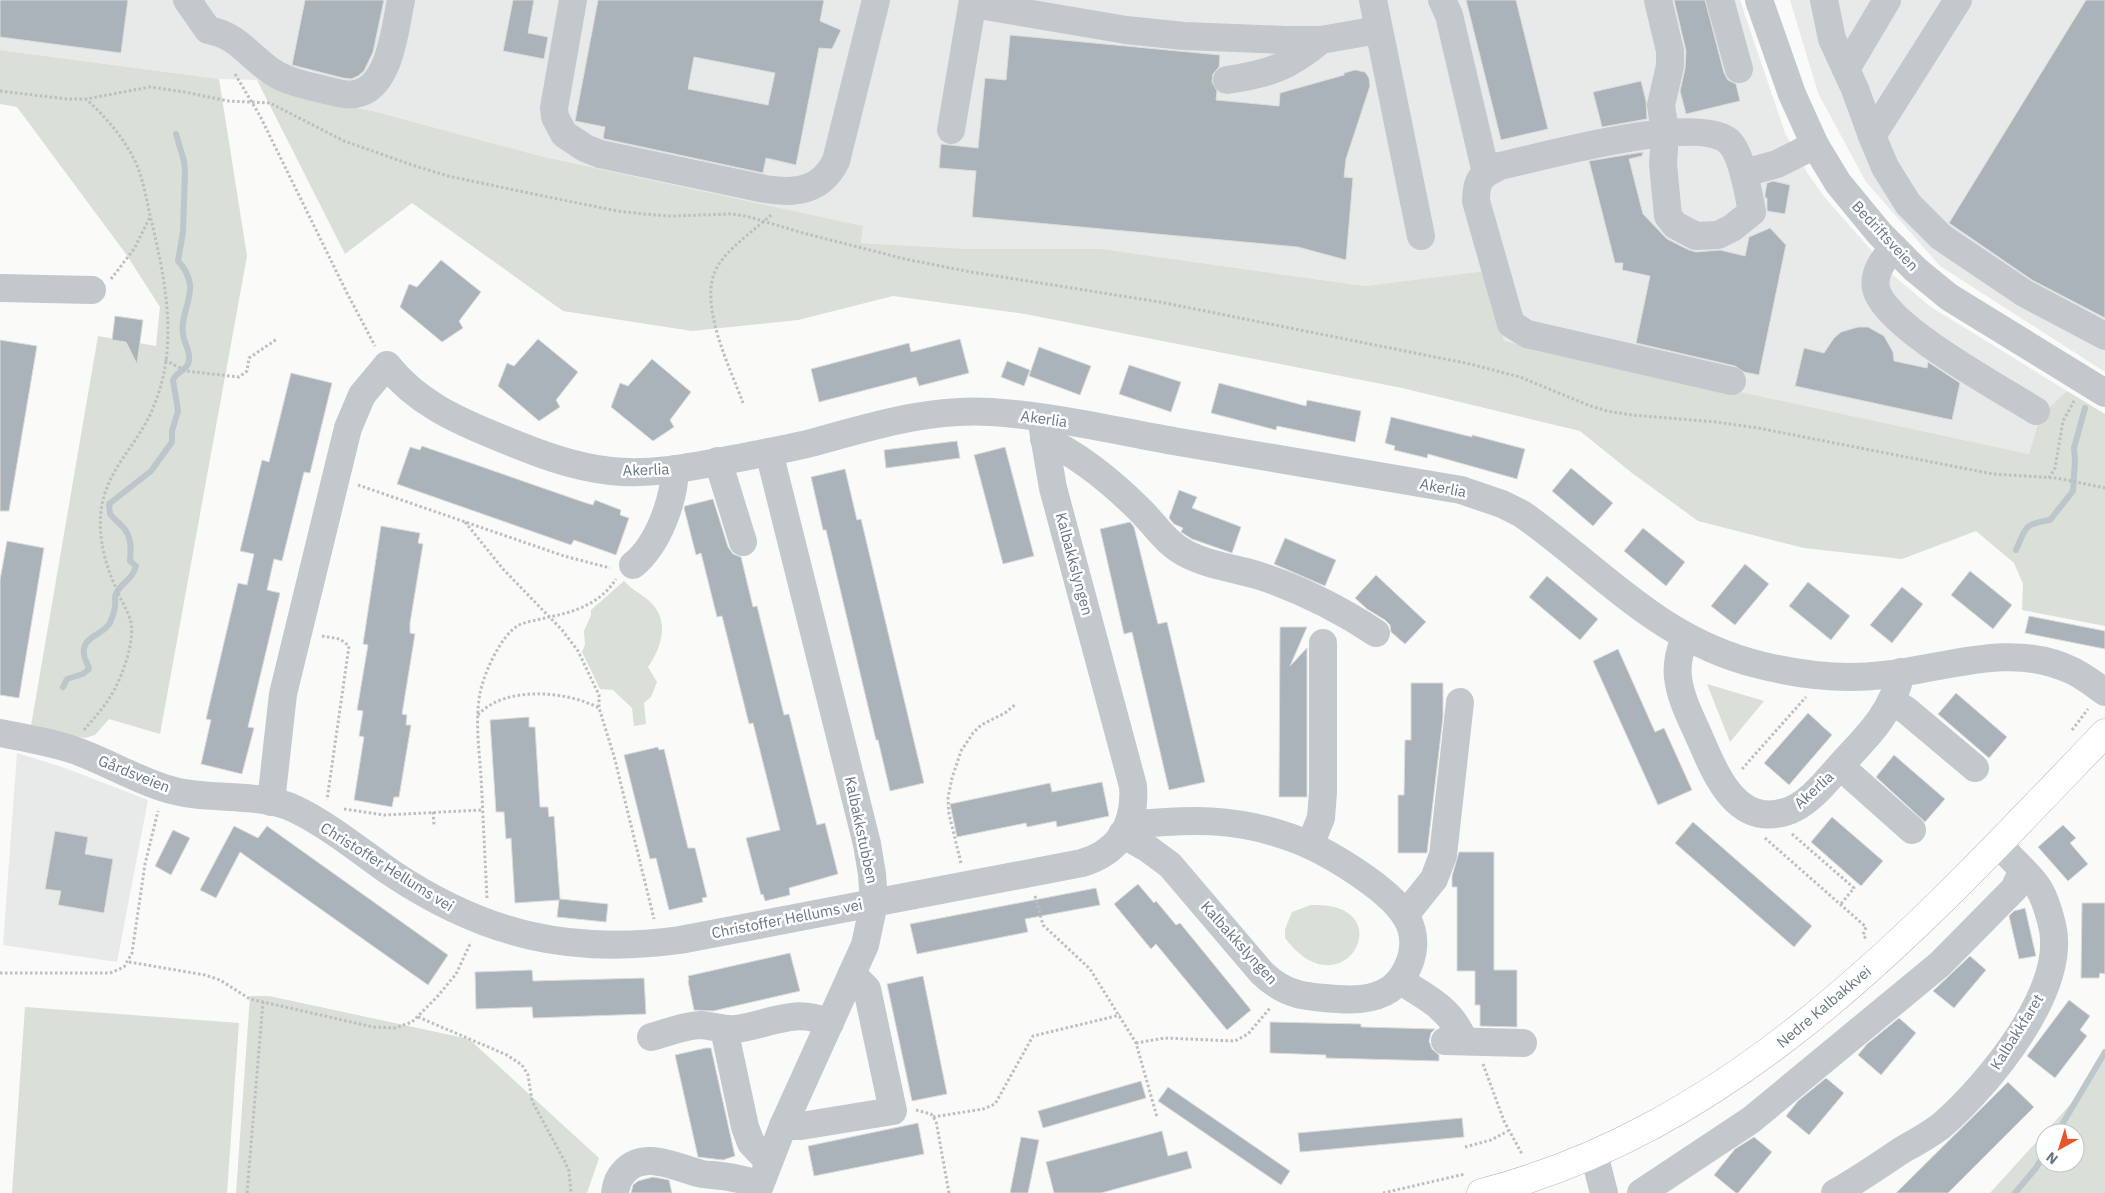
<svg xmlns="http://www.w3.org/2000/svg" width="2105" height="1193" font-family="'IBM Plex Sans',sans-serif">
  <rect width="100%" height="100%" fill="#fafaf8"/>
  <g fill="#e8e9e9">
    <polygon points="0,0 1740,0 1785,133 1808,174 1826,199 1894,276 1931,307 2067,391 2040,416 2029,454 1504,341 1485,271 1365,286 1102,249 969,249 861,243 863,226 540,156 377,112 288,93 257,80 219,79 0,50"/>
    <polygon points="1790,0 2105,0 2105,372 1940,266 1866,182 1818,93"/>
    <polygon points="17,753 65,768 148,800 117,962 3,945"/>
  </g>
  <g fill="#dadfd7" fill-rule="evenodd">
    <polygon points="0,50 219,79 247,256 160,734 109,719 95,735 85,738 31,726 98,336 156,346 160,307 126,254 17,107 0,104"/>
    <polygon points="257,80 288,93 377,112 540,156 863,226 861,243 969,249 1102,249 1365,286 1485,271 1504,341 2029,454 2040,416 2067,391 2105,414 2105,626 2022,610 2023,584 2014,563 1976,531 1902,559 1804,548 1698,521 1632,473 1580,431 1402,388 1025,314 893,296 798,320 692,331 563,311 412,203 345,254"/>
    <path d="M624 581C631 589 640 593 648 600 671 619 662 647 648 667L657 682 651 697 644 703 646 724 634 726 632 708 613 690 600 689 582 652 585 645 584 631 591 615V610Z"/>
    <polygon points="1707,684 1764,701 1730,742"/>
    <path d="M1311 905C1405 901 1343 1016 1285 938V929L1292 912Z"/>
    <polygon points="250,996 269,996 469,1039 599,1158 587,1193 236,1193"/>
    <polygon points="25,1007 239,1023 227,1193 12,1193"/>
    <path d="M2105 1057V1193H1990L2086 1087ZM2045 1133H2075V1163H2045Z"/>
  </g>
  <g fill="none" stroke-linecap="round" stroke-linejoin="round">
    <g stroke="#bbc7cb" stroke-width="6">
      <path d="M2016 550C2026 528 2023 524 2050 520L2073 491 2075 461 2074 448 2085 408"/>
      <path d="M63 687 67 679 83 674 89 669C88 663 84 660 84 654 81 637 103 635 110 623 112 618 115 611 115 605 116 601 114 597 116 594 121 582 132 581 136 566L130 561C131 549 132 536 122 526 118 522 114 519 110 514L109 504 151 471 172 442V431L178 411 173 380C176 372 185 371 188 364 192 353 184 344 183 334 180 317 192 300 190 284 188 274 185 269 178 261L183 232 185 172 184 161 176 134"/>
      <polyline points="2057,1133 2105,1052"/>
      <polyline points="2015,1193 2036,1168 2045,1153"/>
    </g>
  </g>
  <g fill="#aab3b9" stroke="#dcdcda" fill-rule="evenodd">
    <polygon points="0,0 128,0 121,53 0,37"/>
    <polygon points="305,0 384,0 373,52 364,71 358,76 351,79 343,78 292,65"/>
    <polygon points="513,0 534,0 528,33 548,37 544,59 503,51"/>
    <path d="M598 0H824L820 21 841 30 832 49 819 48 796 165 766 158 763 173 605 139 603 138 605 127 575 121ZM694 57 775 73 768 105 688 89Z"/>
    <polygon points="1466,0 1516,0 1548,129 1501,140"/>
    <polygon points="1674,0 1705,0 1724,73 1728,80 1736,84 1740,101 1686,114 1680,91 1685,69 1686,51"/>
    <polygon points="2086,0 2105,0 2105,318 2032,280 1949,223"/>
    <polygon points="1010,35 1220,55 1219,67 1213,74 1212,82 1217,91 1216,100 1279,106 1280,93 1344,75 1344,73 1355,70 1365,72 1369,78 1370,86 1346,159 1344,177 1353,178 1346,260 1298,247 972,217 976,171 939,168 941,144 978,148 985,78 1006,80"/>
    <polygon points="1641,81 1646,101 1647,119 1602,127 1593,92"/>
    <polygon points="1643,152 1642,156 1629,159 1643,214 1667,239 1689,250 1696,252 1720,250 1745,256 1749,237 1770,228 1786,245 1759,375 1744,372 1735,366 1636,343 1650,276 1622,270 1623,263 1615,263 1589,161"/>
    <polygon points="1773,181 1790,185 1785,214 1767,211 1767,198 1765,198 1765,194 1767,183"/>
    <polygon points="441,260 481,292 459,321 463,328 442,342 400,307 409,284 417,287"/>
    <polygon points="115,316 143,320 137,364 126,342 112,340"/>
    <polygon points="1858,327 1868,327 1884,336 1893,352 1894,361 1927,368 1928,362 1960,383 1952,420 1795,386 1804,348 1824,353 1834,338 1841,332"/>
    <polygon points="538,339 578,372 556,400 560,407 539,421 498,386 507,363 514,366"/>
    <polygon points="960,339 969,373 919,386 916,377 819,402 811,369 909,343 911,352"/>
    <polygon points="0,340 37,346 9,511 0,511"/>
    <polygon points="1039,347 1091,366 1080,395 1029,376"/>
    <polygon points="652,359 691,392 670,420 674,427 653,441 611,407 620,383 628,386"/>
    <polygon points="1007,361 1030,370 1024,386 1001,377"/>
    <polygon points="1129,365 1181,382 1171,412 1119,394"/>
    <polygon points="291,373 332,383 310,473 304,472 282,561 274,559 267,590 280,593 248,727 254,728 242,774 201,764 211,720 206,719 238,583 247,585 254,554 240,551 262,460 269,462"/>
    <polygon points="1219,383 1306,406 1307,400 1361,411 1355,442 1277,426 1276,430 1211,413"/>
    <polygon points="1391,417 1472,437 1472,435 1525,449 1517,479 1428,454 1427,458 1394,450 1395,446 1385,443"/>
    <polygon points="957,441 960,458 886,468 884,450"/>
    <polygon points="422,446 583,502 593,505 595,500 621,510 620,515 629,518 616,555 574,540 571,545 397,484 410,447 420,450"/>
    <polygon points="1005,447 1034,556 1003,564 974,455"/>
    <polygon points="1571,468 1613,503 1593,526 1552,491"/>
    <polygon points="845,469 857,520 861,519 924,783 890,791 878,740 876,740 826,530 823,530 811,477"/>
    <polygon points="1179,490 1197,497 1192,508 1241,527 1232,553 1192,539 1181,532 1183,528 1174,524 1169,518"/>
    <polygon points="713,499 728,547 733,554 741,557 753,607 757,606 784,715 789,714 817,825 825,823 838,874 789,888 790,895 765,901 763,894 761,895 746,838 780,830 753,723 749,724 722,616 717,617 701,553 696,555 684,508 685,506"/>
    <polygon points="1130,522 1134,527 1158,624 1167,622 1205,782 1169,790 1132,632 1124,634 1100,529"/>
    <polygon points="381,526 420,533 418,543 423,544 410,623 410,633 415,634 402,714 407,715 406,725 411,725 399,797 394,797 392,807 354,800 364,737 359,736 363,711 357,710 368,645 363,644"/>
    <polygon points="1643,528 1685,562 1666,586 1624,551"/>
    <polygon points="1285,538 1336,560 1325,586 1274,564"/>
    <polygon points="7,541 44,548 19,698 0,695 0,580"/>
    <polygon points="1745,564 1769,584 1735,625 1711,606"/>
    <polygon points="1970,571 2012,605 1993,629 1951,595"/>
    <polygon points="1376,575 1426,622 1405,644 1391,632 1390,625 1385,620 1367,609 1355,598"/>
    <polygon points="1547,576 1598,619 1580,640 1529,597"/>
    <polygon points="1808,582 1850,616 1831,640 1789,606"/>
    <polygon points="1902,587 1923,604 1892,643 1870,625"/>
    <polygon points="2029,616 2105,631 2105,649 2025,633"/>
    <polygon points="1280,627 1307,627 1290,666 1307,648 1307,797 1279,797"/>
    <polygon points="1618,649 1655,732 1664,728 1692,790 1658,805 1593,661"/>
    <polygon points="1411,683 1443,683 1443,717 1427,853 1398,853 1398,795 1404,795 1405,740 1411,740"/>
    <polygon points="1956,693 2007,737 1989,758 1938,714"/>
    <polygon points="1808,713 1832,735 1789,785 1764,763"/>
    <polygon points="529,717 529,727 535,727 540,807 548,807 549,817 554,816 560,899 608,904 606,922 557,917 559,900 515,903 511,838 506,839 504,812 496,812 490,720"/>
    <polygon points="658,747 659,750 664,749 688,848 695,848 707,897 702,898 703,902 669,910 656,858 650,859 624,755"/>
    <polygon points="1894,755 1945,799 1925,822 1876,777"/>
    <polygon points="1102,782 1109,816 1057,827 1056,821 1027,827 1026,823 957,837 950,804 1050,783 1052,792"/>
    <polygon points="1832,817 1883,861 1861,886 1811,842"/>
    <polygon points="1693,822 1812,926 1794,947 1675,843"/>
    <polygon points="2063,825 2076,838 2070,843 2088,864 2068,881 2038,847"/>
    <polygon points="234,826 258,838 267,826 448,955 428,985 240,852 216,898 200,890"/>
    <polygon points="173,830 190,838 171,875 155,866"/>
    <polygon points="55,831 88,837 85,854 113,859 104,913 58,905 61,891 45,889"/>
    <polygon points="1459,852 1494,852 1494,970 1517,970 1517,1027 1480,1026 1480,1005 1475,1005 1475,971 1457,971 1457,887 1452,887 1452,876"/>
    <polygon points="1138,884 1154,903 1156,901 1176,925 1180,923 1251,1010 1227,1030 1156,944 1151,949 1114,904"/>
    <polygon points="1096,888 1100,905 1025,919 1028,932 917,954 910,924"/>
    <polygon points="2082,903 2105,903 2105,974 2100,973 2099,978 2081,978"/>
    <polygon points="2025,908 2036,956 2019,959 2009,916 2014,911"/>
    <polygon points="790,953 800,991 713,1011 694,1010 688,981 689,980 688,976"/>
    <polygon points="1970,956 1986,970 1954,1008 1933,991"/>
    <polygon points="532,970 533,981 644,978 646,1014 533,1018 532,1007 476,1009 475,972"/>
    <polygon points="923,976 947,1094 912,1101 887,984"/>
    <polygon points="2069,1000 2090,1016 2080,1030 2087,1036 2055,1078 2027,1056"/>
    <polygon points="1899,1018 1916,1033 1881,1075 1858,1055 1867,1044"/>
    <polygon points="1270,1022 1361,1024 1361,1027 1435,1029 1431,1033 1429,1041 1432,1049 1439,1055 1439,1061 1326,1058 1326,1055 1270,1053"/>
    <polygon points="706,1048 711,1048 735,1156 723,1160 698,1157 675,1055"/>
    <polygon points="1826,1078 1844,1093 1809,1135 1786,1116 1798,1101"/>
    <polygon points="1141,1081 1146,1098 1043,1128 1038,1111"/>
    <polygon points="2008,1082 2034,1107 1948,1193 1896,1193"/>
    <polygon points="1168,1087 1290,1171 1281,1185 1158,1101"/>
    <polygon points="1462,1118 1464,1137 1300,1152 1298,1133"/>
    <polygon points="918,1123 924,1154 814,1176 808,1146"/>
    <polygon points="1162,1131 1168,1156 1187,1151 1192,1168 1101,1193 1054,1193 1046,1162"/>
    <polygon points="1021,1137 1039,1140 1028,1193 1010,1193"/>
    <polygon points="1754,1137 1772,1152 1738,1193 1736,1193 1714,1175 1735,1149"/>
    <polygon points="653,1177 669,1180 672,1193 631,1193 633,1185 638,1181"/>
  </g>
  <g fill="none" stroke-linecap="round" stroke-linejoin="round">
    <defs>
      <path id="major" d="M1481 1193C1743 1126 1925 920 2105 733"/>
    </defs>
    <use href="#major" stroke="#b5babe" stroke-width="29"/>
    <g stroke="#bbbfc2" stroke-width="3" stroke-dasharray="2.5 2.5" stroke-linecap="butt">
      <polyline points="235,74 260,116 347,293 375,346"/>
      <polyline points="0,91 67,99 86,99 150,87 185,92 228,101 270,103 344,141 412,165 448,176 548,197 617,211 644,214 670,216 731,214 746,216 803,233 905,259 971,272 1160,302 1470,364 1520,377 1588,405 1607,411 1632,415 1716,422 1758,428 1993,474 2056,478 2105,488"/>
      <polyline points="111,279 134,249 150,217"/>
      <polyline points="165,360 186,371 239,377 247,371 249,358 277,339"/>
      <path d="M743 403C730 367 695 299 719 264 733 244 755 230 772 214"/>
      <polyline points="2049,478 2055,468 2063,421 2074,401"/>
      <polyline points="358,485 564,556 610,568"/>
      <polyline points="465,522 503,569 562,630 578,651 599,695 599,708 614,756 654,919"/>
      <polyline points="322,636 340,639 349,646 327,800"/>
      <path d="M478 715C505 685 567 691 599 708"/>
      <path d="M84 730C93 719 103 709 110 697 121 681 137 638 130 619 126 608 120 598 116 588 105 564 98 537 101 511 106 469 138 445 153 408 180 345 165 278 150 215 146 197 143 178 135 161 123 137 106 117 86 99"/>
      <polyline points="2072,730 2088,709"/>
      <polyline points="1742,769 1806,697"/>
      <polyline points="344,809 384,815 483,810"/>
      <polyline points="433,812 434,825"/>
      <polyline points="1792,834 1854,888 1840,905"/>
      <polyline points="1765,838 1866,927 1863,935 1867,940"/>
      <polyline points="961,863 949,814 948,798 952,778 961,751 973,733 981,725 1005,713 1016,704"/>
      <polyline points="1035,896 1043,925 1090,969 1136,1043 1157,1117"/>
      <path d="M487 898C485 858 483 817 481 776 479 749 475 720 480 693 484 673 501 635 519 625 528 621 539 620 549 617 575 612 601 603 616 579"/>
      <polyline points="129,962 205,975 220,980 250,999 373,1027 395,1028 412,1022 437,997 456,974 471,942"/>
      <polyline points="0,973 110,973 124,967 132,953 145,864 158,811"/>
      <polyline points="418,1017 507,1055 522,1065 528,1075 532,1101 565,1162 569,1171 571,1193"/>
      <polyline points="1136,1043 1165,1038 1235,1041 1248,1034 1270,1008"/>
      <polyline points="1483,1064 1504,1121 1522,1154"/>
      <polyline points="916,1110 931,1114 936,1121 949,1193"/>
      <polyline points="933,1117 983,1109 995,1104 1033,1036 1120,1015"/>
      <polyline points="1465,1147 1491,1140 1508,1131"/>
      <polyline points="247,1193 263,1002"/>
      <polyline points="1383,1193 1465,1174"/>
    </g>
    <g stroke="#c3c8cc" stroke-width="28">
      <path d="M187 0 208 30C237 35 248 55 271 71 287 82 306 85 325 90 335 92 345 96 355 94 390 89 395 28 401 0"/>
      <path d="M573 0 554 108 555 117 564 134 585 148 600 154 765 189C796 194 821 191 836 161L876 0"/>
      <polyline points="1373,0 1421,236"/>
      <polyline points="1442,0 1449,15 1486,173"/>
      <path d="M1658 0 1670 51V66L1661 105 1665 133 1663 164 1668 216 1675 225 1696 236 1718 235 1732 228 1752 212C1749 195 1741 150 1727 140 1691 115 1545 156 1500 166 1481 175 1476 179 1476 201L1511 324 1527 334 1732 381"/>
      <polyline points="1720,0 1739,69"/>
      <polyline points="1759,0 1792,94 1815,145 1838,183 1880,234 1916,270 1949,297 2105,393"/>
      <polyline points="1824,0 1832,39 1855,89 1872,136 1885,167 1908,204 1941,237 2024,293 2105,336"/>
      <polyline points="973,4 1126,30 1184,36 1286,40 1321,40 1378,30"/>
      <polyline points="1846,69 1887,0"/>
      <path d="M1227 80C1269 74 1289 67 1321 40"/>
      <polyline points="951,130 973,0"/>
      <polyline points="1872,136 1958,0"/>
      <polyline points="1744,173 1777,164 1815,145"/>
      <path d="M1894 248C1884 258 1873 272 1876 288 1882 325 2003 390 2036 411"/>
      <polyline points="0,288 92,290"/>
      <path d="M1044 439C1081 456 1112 482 1141 511 1155 525 1166 543 1185 553 1207 565 1233 568 1257 575 1300 589 1338 608 1376 633"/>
      <polyline points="718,461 743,542"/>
      <path d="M633 565C658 545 674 501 675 469"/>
      <path d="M1685 637C1680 650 1676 663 1678 677 1680 697 1690 716 1698 734 1714 770 1734 827 1785 812 1810 805 1830 776 1847 758 1872 732 1894 708 1901 672"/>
      <polyline points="1892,702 1906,710 1975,768"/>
      <path d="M0 733C25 738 50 742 74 750 105 761 133 778 164 788 206 802 256 791 295 809 330 826 361 852 393 874 485 935 570 955 680 940L1082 863C1119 852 1136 824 1133 786L1053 488 1041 418"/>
      <polyline points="1840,766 1912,830"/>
      <path d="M271 802 283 694 348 428 362 395 387 365C416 402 456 420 498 437 534 452 572 467 611 471 655 476 700 465 744 457 768 452 792 448 815 442 873 426 931 408 991 412 1054 416 1117 431 1179 442 1273 458 1367 474 1461 490L1502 504 1522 514C1603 571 1658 640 1760 665 1800 675 1843 680 1884 675 1948 668 2011 641 2073 671 2085 677 2095 685 2105 692"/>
      <path d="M1122 834 1147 848 1170 865 1262 973C1286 996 1306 997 1338 999 1363 1001 1390 998 1404 974 1415 956 1417 935 1406 917 1389 888 1324 849 1292 838 1235 817 1188 819 1129 825"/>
      <polyline points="1310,845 1321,818 1323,792 1323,643"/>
      <polyline points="1405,915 1434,879 1443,855 1460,702"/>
      <path d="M1400 981C1427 997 1453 1011 1464 1041"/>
      <polyline points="724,1029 745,1127 751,1143 768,1161"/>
      <path d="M651 1037C667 1033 685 1025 701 1025 713 1026 724 1030 736 1029 772 1024 793 1007 830 1023"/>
      <polyline points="1445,1041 1523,1043"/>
      <polyline points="783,1126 801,1126 893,1111 867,989 852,974"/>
      <polyline points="1594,1154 1604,1193"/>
      <path d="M615 1193C616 1185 618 1178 624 1172 644 1149 677 1168 702 1174 708 1175 715 1175 721 1176 734 1177 746 1181 759 1184"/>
      <polyline points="757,1193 783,1126 865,945 874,903 872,874 867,844 769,452"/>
      <polyline points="1641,1193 1751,1120 1940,964 2014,889 2023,870"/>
      <path d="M1835 1193C1858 1180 1880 1165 1902 1150 1915 1143 1929 1135 1941 1126 1988 1085 2071 987 2051 921 2048 909 2042 891 2034 882 2023 869 2010 857 1998 844"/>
    </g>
    <use href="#major" stroke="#fff" stroke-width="28"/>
  </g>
  <g text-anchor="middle" stroke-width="5" stroke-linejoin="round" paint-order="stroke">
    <g font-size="15" fill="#657683" stroke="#fff">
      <text transform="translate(1885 236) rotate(47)" y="5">Bedriftsveien</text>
      <text transform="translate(1044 419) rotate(8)" y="5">Akerlia</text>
      <text transform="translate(646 470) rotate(-2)" y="5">Akerlia</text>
      <text transform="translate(1443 488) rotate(11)" y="5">Akerlia</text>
      <text transform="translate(1074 564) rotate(75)" y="5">Kalbakkslyngen</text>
      <text transform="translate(134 774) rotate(22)" y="5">Gårdsveien</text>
      <text transform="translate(1814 790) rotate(-42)" y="5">Akerlia</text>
      <text transform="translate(861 830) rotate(78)" y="5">Kalbakkstubben</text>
      <text transform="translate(387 867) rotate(32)" y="5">Christoffer Hellums vei</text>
      <text transform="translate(787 919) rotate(-11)" y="5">Christoffer Hellums vei</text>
      <text transform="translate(1239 943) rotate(48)" y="5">Kalbakkslyngen</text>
      <text transform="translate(1824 1007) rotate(-40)" y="5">Nedre Kalbakkvei</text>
      <text transform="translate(2017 1032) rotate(-58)" y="5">Kalbakkfaret</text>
    </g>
  </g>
  <g transform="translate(2060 1148) rotate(219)"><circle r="24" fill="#ffffff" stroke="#c1c8cd"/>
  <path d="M0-4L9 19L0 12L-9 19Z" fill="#e4572e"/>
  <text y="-8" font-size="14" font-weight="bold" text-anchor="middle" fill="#657683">N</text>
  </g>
</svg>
